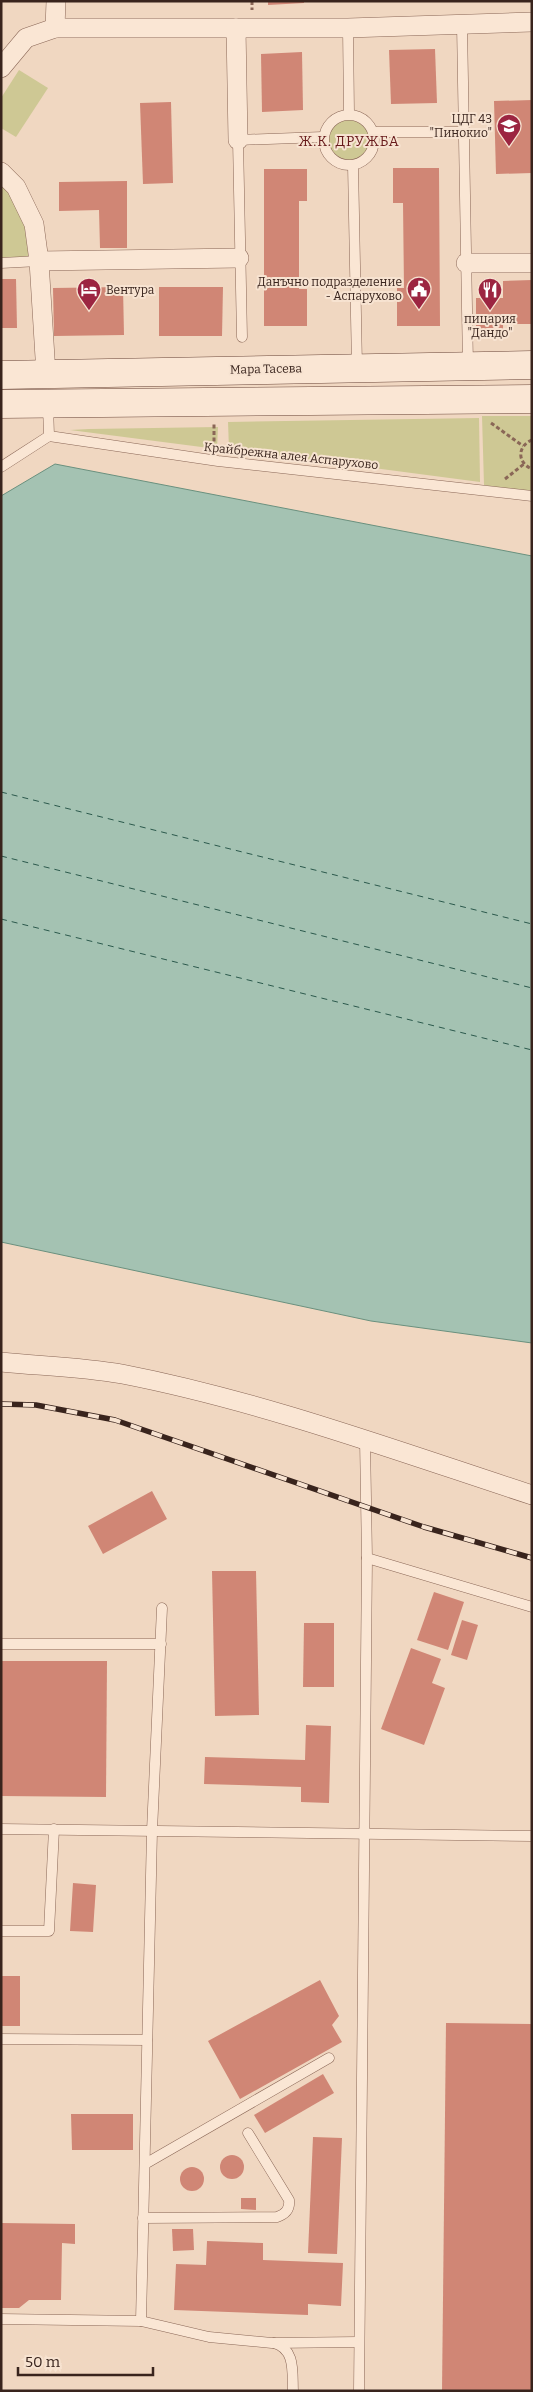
<svg xmlns="http://www.w3.org/2000/svg" width="533" height="2392" font-family="Bitter,serif">
  <rect width="100%" height="100%" fill="#f0d7c1"/>
  <g fill="#cec894">
    <polygon points="19,70 48,88 16,137 1,128 1,98"/>
    <circle cx="349" cy="140" r="25"/>
    <polygon points="1,172 16,187 39,261 1,263"/>
    <polygon points="482,416 532,416 532,494 484,485"/>
    <polygon points="479,418 480,482 229,449 228,422"/>
    <polygon points="218,427 217,449 70,430 89,429"/>
  </g>
  <polygon fill="#a4c2b2" stroke="#6a907e" points="55,464 532,556 532,1343 371,1321 1,1242 1,496"/>
  <g fill="none" stroke-linecap="round" stroke-linejoin="round">
    <g stroke="#2b594c" stroke-width="1" stroke-dasharray="6 5" stroke-linecap="butt">
      <polyline points="1,792 532,924"/>
      <polyline points="1,856 532,988"/>
      <polyline points="1,919 532,1050"/>
    </g>
  </g>
  <g fill="#d08675">
    <polygon points="268,1 304,1 304,3 268,5"/>
    <polygon points="435,49 437,103 391,104 389,50"/>
    <polygon points="302,52 303,110 262,112 261,54"/>
    <polygon points="532,100 532,173 496,174 494,101"/>
    <polygon points="171,102 173,183 143,184 140,103"/>
    <polygon points="393,168 439,168 440,326 397,326 397,288 404,288 403,203 393,203"/>
    <polygon points="264,169 307,169 307,201 299,201 299,289 307,289 307,326 264,326"/>
    <polygon points="127,181 127,248 100,248 99,210 59,211 59,182"/>
    <polygon points="1,279 16,279 17,328 1,328"/>
    <polygon points="532,280 532,324 503,324 503,329 476,330 476,298 503,298 503,281"/>
    <polygon points="123,287 124,335 54,336 53,288"/>
    <polygon points="159,287 223,287 222,336 159,336"/>
    <polygon points="152,1491 167,1519 103,1554 88,1526"/>
    <polygon points="212,1571 256,1571 259,1715 215,1716"/>
    <polygon points="434,1592 464,1602 448,1650 417,1640"/>
    <polygon points="462,1620 478,1625 467,1660 451,1655"/>
    <polygon points="304,1623 334,1623 334,1687 303,1687"/>
    <polygon points="411,1648 441,1659 432,1683 445,1688 424,1745 381,1729"/>
    <polygon points="1,1661 107,1661 106,1797 1,1796"/>
    <polygon points="306,1725 331,1726 329,1803 301,1802 301,1787 204,1784 205,1757 305,1760"/>
    <polygon points="73,1883 96,1885 93,1932 70,1931"/>
    <rect x="1" y="1976" width="19" height="50"/>
    <polygon points="320,1980 339,2016 332,2025 342,2042 240,2099 208,2041"/>
    <polygon points="446,2023 532,2024 532,2391 442,2391"/>
    <polygon points="323,2074 334,2093 265,2133 254,2115"/>
    <polygon points="71,2114 133,2114 133,2150 72,2150"/>
    <polygon points="313,2137 342,2138 337,2254 308,2253"/>
    <circle cx="232" cy="2167" r="12"/>
    <circle cx="192" cy="2179" r="12"/>
    <polygon points="241,2198 256,2198 256,2210 241,2209"/>
    <polygon points="1,2223 75,2224 75,2244 62,2243 61,2300 29,2300 19,2308 1,2308"/>
    <polygon points="172,2229 193,2229 194,2250 173,2251"/>
    <polygon points="207,2241 263,2243 263,2260 343,2263 341,2306 308,2304 308,2315 174,2310 176,2264 206,2265"/>
  </g>
  <g fill="none" stroke-linecap="round" stroke-linejoin="round">
    <defs>
      <g id="lane">
        <polyline points="462,25 468,365"/>
        <polyline points="348,28 349,114"/>
        <circle cx="349" cy="140" r="25"/>
        <polyline points="373,132 463,132"/>
        <polyline points="353,165 357,366"/>
        <polyline points="1,263 39,261"/>
        <polyline points="242,337 238,140 323,137"/>
        <polyline points="48,405 49,436"/>
        <polyline points="49,436 218,461 532,496"/>
        <polyline points="1,467 49,436"/>
        <polyline points="367,1558 532,1607"/>
        <polyline points="1,1644 161,1644"/>
        <polyline points="1,1829 532,1836"/>
        <polyline points="1,1931 49,1931 54,1829"/>
        <polyline points="1,2039 147,2040"/>
        <polyline points="145,2164 329,2058"/>
        <path d="M143 2218 277 2217C286 2214 290 2209 289 2200L248 2133"/>
        <polyline points="1,2319 141,2321 209,2337 272,2343 358,2342"/>
        <polyline points="141,2321 152,1831 162,1608"/>
        <path d="M274 2343C296 2349 292 2373 293 2391"/>
        <polyline points="359,2391 367,1558 365,1440"/>
      </g>
      <g id="street">
        <polyline points="55,28 56,1"/>
        <polyline points="1,68 26,38 55,28 236,28"/>
        <polyline points="238,140 236,28 348,28 532,22"/>
        <polyline points="1,172 16,187 34,224 39,261 46,374"/>
        <polyline points="39,261 239,258"/>
        <polyline points="466,263 532,263"/>
        <path d="M1 1362C41 1366 82 1367 122 1374 261 1401 397 1451 532 1495"/>
      </g>
      <g id="secondary">
        <polyline points="1,375 532,365"/>
        <polyline points="1,404 532,399"/>
      </g>
    </defs>
    <use href="#lane" stroke="#8a6757" stroke-width="11"/>
    <use href="#street" stroke="#8a6757" stroke-width="20"/>
    <use href="#secondary" stroke="#6c483b" stroke-width="29"/>
    <g stroke="#8a6757" stroke-width="3" stroke-dasharray="4 2.5" stroke-linecap="butt">
      <polyline points="252,1 252,10"/>
      <polyline points="491,423 523,446"/>
      <path d="M532 440C517 446 517 463 532 469"/>
      <polyline points="214,448 214,424"/>
      <polyline points="505,479 524,464"/>
    </g>
    <use href="#lane" stroke="#fae6d4" stroke-width="10"/>
    <use href="#street" stroke="#fae6d4" stroke-width="19"/>
    <use href="#secondary" stroke="#fae6d4" stroke-width="28"/>
    <defs>
      <polyline id="rail" points="1,1404 36,1405 115,1420 424,1527 532,1558"/>
    </defs>
    <use href="#rail" stroke="#39241d" stroke-width="5.5"/>
    <use href="#rail" stroke="#f7e3d1" stroke-width="4" stroke-dasharray="11" stroke-linecap="butt"/>
  </g>
  <defs>
    <symbol id="school-pin" viewBox="-11 -11 22 30"><path d="M0 17L-7.5 6A9.5 9.5 0 1 1 7.5 6Z" fill="#9c2541" stroke="#f7e3d1"/><path d="M0-5L7-2L0 1L-7-2ZM-4 1L0 2.5L4 1V4Q0 6-4 4Z" fill="#fff"/></symbol>
    <symbol id="civic-pin" viewBox="-11 -11 22 30"><path d="M0 17L-7.5 6A9.5 9.5 0 1 1 7.5 6Z" fill="#9c2541" stroke="#f7e3d1"/><path d="M-.6-6.5H3V-4.5H.6V-3L4-1V1h2V6H-6V1h2V-1L-.6-3ZM-1.2 2.5V6h2.4V2.5Z" fill="#fff"/></symbol>
    <symbol id="hotel-pin" viewBox="-11 -11 22 30"><path d="M0 17L-7.5 6A9.5 9.5 0 1 1 7.5 6Z" fill="#9c2541" stroke="#f7e3d1"/><path d="M-6-4.5h1.5V1H6V5H4.5V3h-9V5H-6ZM-4 0a1.8 1.8 0 1 1 3.6 0ZM.5 0V-2.5h3Q6-2.5 6 0Z" fill="#fff"/></symbol>
    <symbol id="restaurant-pin" viewBox="-11 -11 22 30"><path d="M0 17L-7.5 6A9.5 9.5 0 1 1 7.5 6Z" fill="#9c2541" stroke="#f7e3d1"/><path d="M-5-6h1v4h1v-4h1v4h1v-4h1v5L-1.5 .5V6h-2V.5L-5-1ZM5-6V6H3V1.5H1.5Q1.5-4 5-6Z" fill="#fff"/></symbol>
  </defs>
  <g fill-rule="evenodd">
    <use href="#school-pin" x="495" y="112" width="28" height="38"/>
    <use href="#civic-pin" x="405" y="275" width="28" height="38"/>
    <use href="#hotel-pin" x="75" y="276" width="28" height="38"/>
    <use href="#restaurant-pin" x="476" y="276" width="28" height="38"/>
  </g>
  <g text-anchor="middle" stroke-width="4" stroke-linejoin="round" paint-order="stroke">
    <g font-size="12" fill="#39241d" stroke="#f7e3d1" text-anchor="end">
      <text x="492" y="123">ЦДГ 43<tspan x="492" dy="14">"Пинокио"</tspan></text>
      <text x="402" y="286">Данъчно подразделение<tspan x="402" dy="14">- Аспарухово</tspan></text>
      <text x="106" y="294" text-anchor="start">Вентура</text>
      <text x="490" y="323" text-anchor="middle">пицария<tspan x="490" dy="14">"Дандо"</tspan></text>
    </g>
    <g font-size="12" fill="#39241d" stroke="#f7e3d1">
      <text transform="translate(266 369) rotate(-1)" y="4">Мара Тасева</text>
      <text transform="translate(291 456) rotate(6)" y="4">Крайбрежна алея Аспарухово</text>
    </g>
    <g font-size="14" letter-spacing="1" fill="#671a1b" stroke="#f7e3d1">
      <text x="349" y="146">Ж.К. ДРУЖБА</text>
    </g>
  </g>
  <rect width="533" height="2392" fill="none" stroke="#39241d" stroke-width="5"/>
  <path d="M18 2367v8h135v-8" fill="none" stroke="#39241d" stroke-width="2.5"/>
  <text x="25" y="2367" font-size="15" fill="#39241d" stroke="#f7e3d1" stroke-width="4" paint-order="stroke">50 m</text>
</svg>
